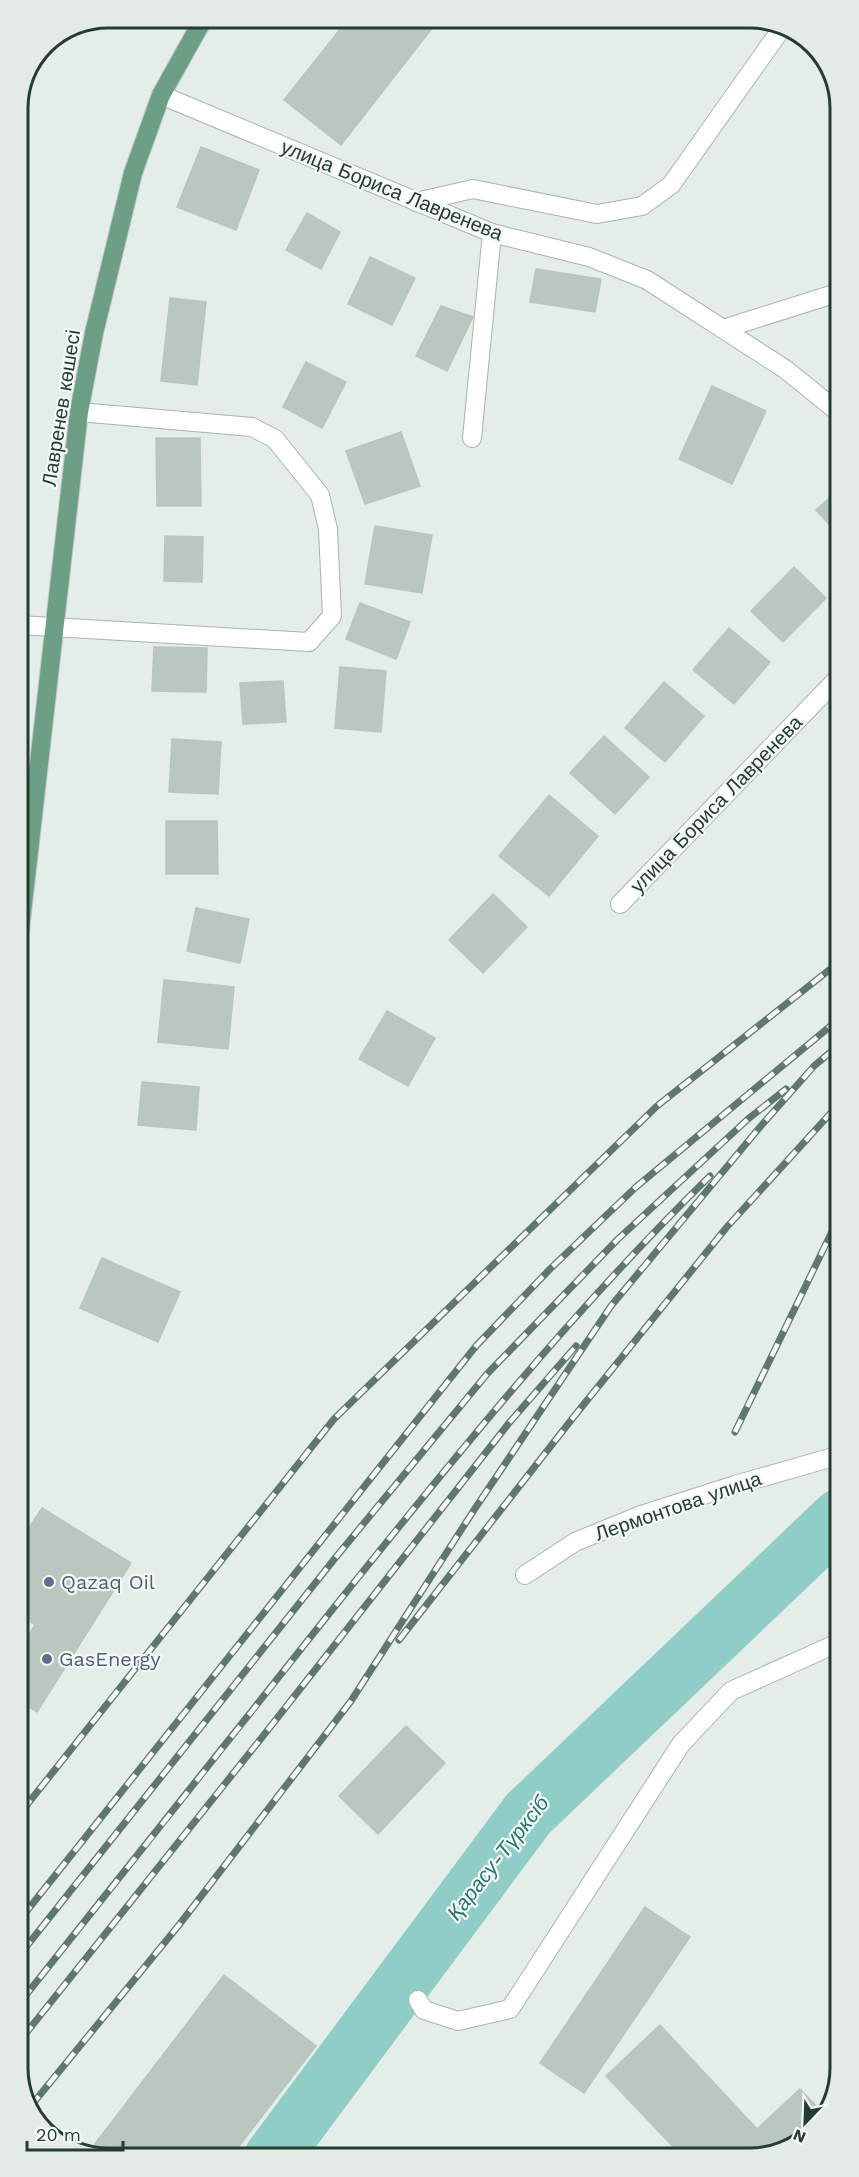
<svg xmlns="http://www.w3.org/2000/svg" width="859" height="2177" font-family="'Work Sans',sans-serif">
  <rect width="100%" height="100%" fill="#e4ede7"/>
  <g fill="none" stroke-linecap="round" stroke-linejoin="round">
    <polyline stroke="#91cdc7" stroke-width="57" points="272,2158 528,1814 840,1517"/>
  </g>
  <g fill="#bac7bf" stroke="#b7c6bc" stroke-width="1.5">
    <polygon points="349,18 440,18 341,145 284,100"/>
    <polygon points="201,147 259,170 236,230 177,207"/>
    <polygon points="307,213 340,232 321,269 286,250"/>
    <polygon points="370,257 415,278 392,325 348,304"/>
    <polygon points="536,269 601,279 595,312 530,302"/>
    <polygon points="170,298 206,302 197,385 161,381"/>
    <polygon points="441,306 473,317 447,371 416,356"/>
    <polygon points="306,362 346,382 322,428 283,407"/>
    <polygon points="712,386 766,411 732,484 679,459"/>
    <polygon points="401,432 420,486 365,504 346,451"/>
    <polygon points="156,438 200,438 201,506 157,506"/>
    <polygon points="837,491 837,533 816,510"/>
    <polygon points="375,526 432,535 422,593 365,584"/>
    <polygon points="165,536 203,537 202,582 164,581"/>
    <polygon points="794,567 826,598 783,642 751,611"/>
    <polygon points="360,603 410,622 396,659 346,639"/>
    <polygon points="729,628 770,662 734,704 693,670"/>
    <polygon points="154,647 207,648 206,692 152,691"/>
    <polygon points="340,667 386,671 381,732 335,728"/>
    <polygon points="283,681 286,722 243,724 240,683"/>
    <polygon points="664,682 704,716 665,762 625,728"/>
    <polygon points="604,736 649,777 615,814 570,773"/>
    <polygon points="172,739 221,742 218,794 169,792"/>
    <polygon points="549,795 598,836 549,896 499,856"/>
    <polygon points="166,821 217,821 218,874 166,874"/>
    <polygon points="493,894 527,927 483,973 449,940"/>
    <polygon points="196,908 249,919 240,963 187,951"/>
    <polygon points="164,980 234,987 228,1049 158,1042"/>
    <polygon points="387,1011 435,1038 408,1086 359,1059"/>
    <polygon points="142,1082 199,1087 196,1130 138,1125"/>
    <polygon points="102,1258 180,1292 158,1342 80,1308"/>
    <polygon points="42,1508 131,1563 37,1712 22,1702 22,1646 35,1625 22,1616 21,1540"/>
    <polygon points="406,1726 445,1763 378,1834 339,1796"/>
    <polygon points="645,1907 690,1937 584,2093 540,2063"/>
    <polygon points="224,1975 316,2046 230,2158 102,2159 88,2153"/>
    <polygon points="660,2025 757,2129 800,2089 825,2115 822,2123 779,2154 681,2155 606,2076"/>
  </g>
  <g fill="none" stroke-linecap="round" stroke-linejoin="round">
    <defs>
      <g id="minor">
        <polyline points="161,95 492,233 589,257 647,280 785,369 837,411"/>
        <polyline points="416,202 473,189 597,214 642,206 671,185 782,28"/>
        <polyline points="723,329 837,293"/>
        <polyline points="472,438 492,233"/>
        <polyline points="19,625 309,642 332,616 328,529 320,495 275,439 252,427 79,412"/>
        <polyline points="620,904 838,678"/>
        <polyline points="525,1575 575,1542 641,1515 735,1485 840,1455"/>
        <polyline points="418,2000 424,2010 458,2021 510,2009 681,1744 731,1691 840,1642"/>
      </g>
      <polyline id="major" points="20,930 79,412 94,333 133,173 161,95 204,18"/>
    </defs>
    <use href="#minor" stroke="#a7b5ac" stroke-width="20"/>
    <use href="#major" stroke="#c2c9c5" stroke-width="20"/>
    <use href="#minor" stroke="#fff" stroke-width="18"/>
    <use href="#major" stroke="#6c9f85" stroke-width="18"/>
    <defs>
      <g id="rail">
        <polyline points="735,1432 839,1217"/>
        <polyline points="399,1640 572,1419 726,1228 839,1104"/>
        <polyline points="22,1811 334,1419 657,1106 838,963"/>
        <polyline points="22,1917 476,1346 550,1269 636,1187 839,1019"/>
        <polyline points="22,1952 336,1557 487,1374 618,1239 748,1119 786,1089"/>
        <path d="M22 2000C124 1872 226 1744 328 1615 449 1464 571 1312 710 1176"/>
        <polyline points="23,2037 267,1731 509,1423 576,1346"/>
        <polyline points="30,2107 179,1925 351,1701 474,1510 611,1306 760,1127 814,1066 839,1045"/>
      </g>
    </defs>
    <use href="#rail" stroke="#60786b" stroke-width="7"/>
    <use href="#rail" stroke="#f5f9f6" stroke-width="4.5" stroke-dasharray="14" stroke-linecap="butt"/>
  </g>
  <g fill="#5c6f8a" stroke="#f5f9f6" stroke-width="2">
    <circle cx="49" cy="1582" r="6"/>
    <circle cx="47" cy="1659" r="6"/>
  </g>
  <g text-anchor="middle" stroke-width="4.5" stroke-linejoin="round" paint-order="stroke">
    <g font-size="20" fill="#253d30" stroke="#f5f9f6">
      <text transform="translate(392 190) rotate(22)" y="7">улица Бориса Лавренева</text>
      <text transform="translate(61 408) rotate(-81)" y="7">Лавренев көшесі</text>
      <text transform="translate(716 804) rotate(-46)" y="7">улица Бориса Лавренева</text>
      <text transform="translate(678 1506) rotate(-19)" y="7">Лермонтова улица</text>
    </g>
    <g font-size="20" fill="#4e5e75" stroke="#f5f9f6" text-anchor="start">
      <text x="61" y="1589">Qazaq Oil</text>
      <text x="59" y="1666">GasEnergy</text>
    </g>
    <g font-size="21" font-style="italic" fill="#23756d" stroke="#f5f9f6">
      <text transform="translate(498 1858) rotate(-52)" y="7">Қарасу-Түрксіб</text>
    </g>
  </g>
  <path d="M0 0H859V2177H0ZM108 28H750A80 80 0 0 1 830 108V2068A80 80 0 0 1 750 2148H108A80 80 0 0 1 28 2068V108A80 80 0 0 1 108 28Z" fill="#e4eae6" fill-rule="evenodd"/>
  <path fill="none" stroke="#253d30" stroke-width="3" d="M108 28H750A80 80 0 0 1 830 108V2068A80 80 0 0 1 750 2148H108A80 80 0 0 1 28 2068V108A80 80 0 0 1 108 28Z"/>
  <g transform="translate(805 2123) rotate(203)" stroke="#f5f9f6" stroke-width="4.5" paint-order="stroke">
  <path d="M0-4.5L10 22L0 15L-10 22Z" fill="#253d30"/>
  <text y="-9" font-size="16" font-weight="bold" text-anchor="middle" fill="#253d30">N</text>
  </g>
  <path d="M27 2141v9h96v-9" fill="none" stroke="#253d30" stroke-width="3"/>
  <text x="36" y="2141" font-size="18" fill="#253d30" stroke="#f5f9f6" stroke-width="4.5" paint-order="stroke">20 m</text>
</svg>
